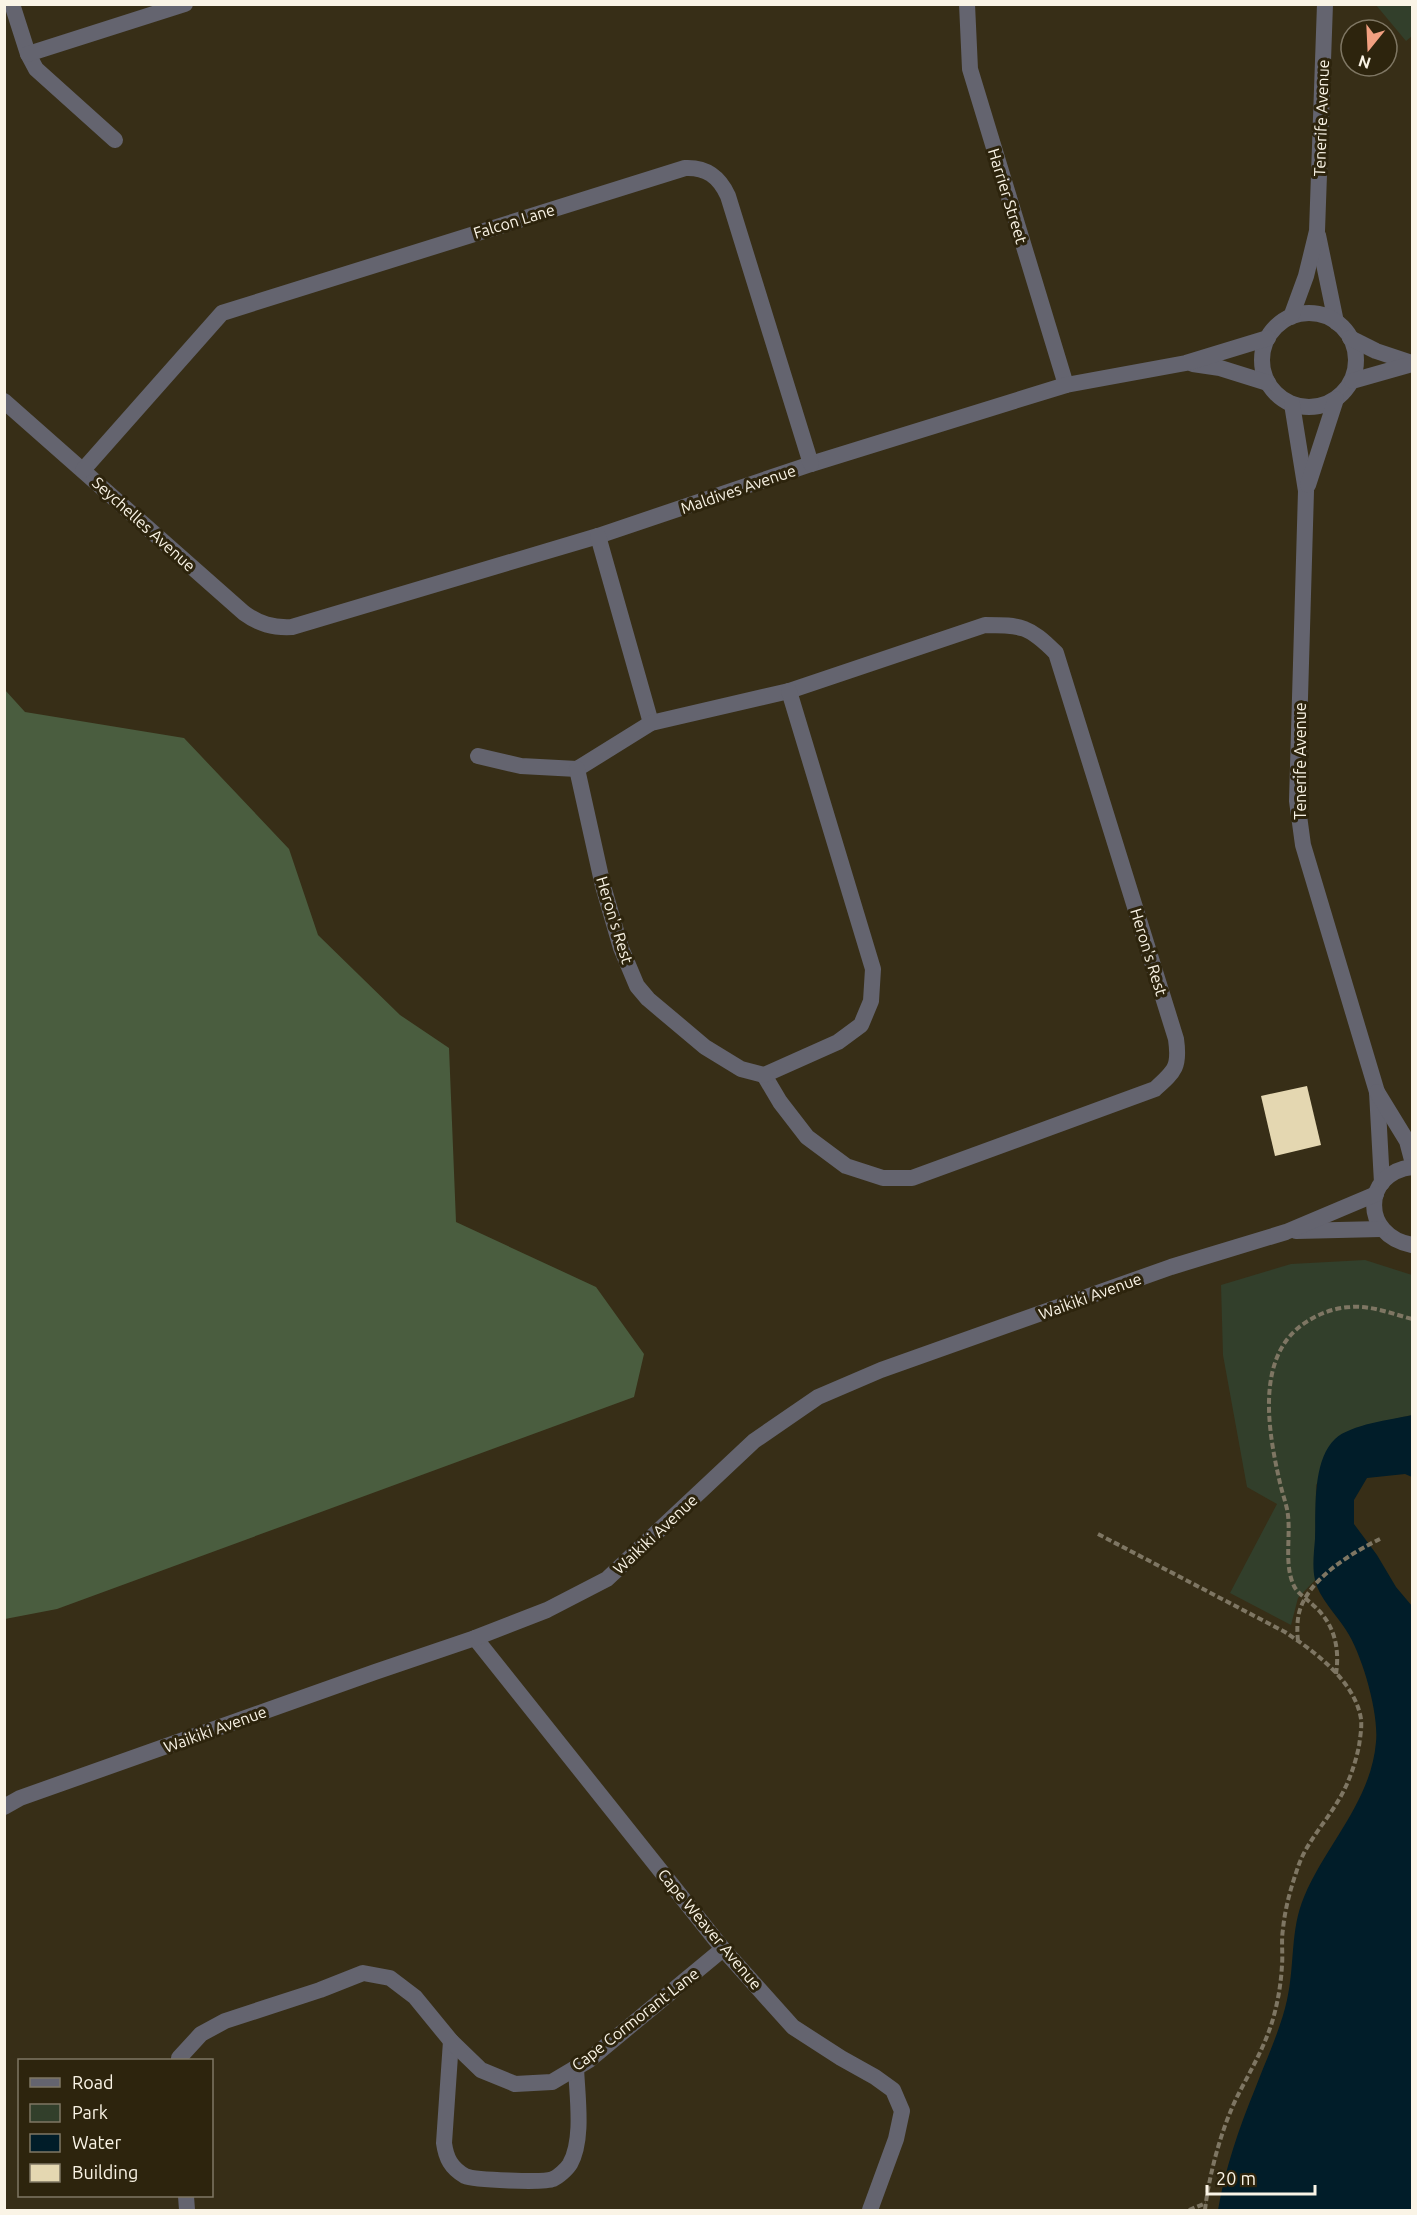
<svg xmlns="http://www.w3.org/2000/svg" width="1417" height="2215" font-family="Ubuntu,sans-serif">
  <rect width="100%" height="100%" fill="#372e17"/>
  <g fill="#323f2b">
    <polygon points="1376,5 1412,5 1412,36 1406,41"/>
    <polygon points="1365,1260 1412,1275 1412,1415 1359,1427 1316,1485 1315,1580 1298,1598 1291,1625 1230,1593 1277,1504 1247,1487 1223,1355 1221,1285 1291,1264"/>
  </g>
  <polygon fill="#4a5d3f" points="5,690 25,712 184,738 289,849 318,935 400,1015 449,1048 456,1222 596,1287 644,1354 634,1397 57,1609 5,1619"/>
  <path fill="#011d29" d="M1412 1415V1477L1405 1474 1367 1478 1354 1500V1524L1377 1555 1396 1587 1412 1606V2210H1218C1225 2169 1239 2128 1255 2089 1266 2060 1280 2031 1287 2000 1295 1965 1290 1930 1304 1897 1326 1844 1371 1802 1376 1742 1379 1713 1362 1654 1346 1630 1336 1614 1319 1598 1315 1580 1312 1567 1314 1552 1315 1539 1316 1510 1312 1461 1335 1439 1351 1424 1391 1420 1412 1415Z"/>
  <polygon fill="#e4d7b1" points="1307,1086 1321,1145 1275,1156 1261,1096"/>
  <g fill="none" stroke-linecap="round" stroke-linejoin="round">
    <g stroke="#7e7663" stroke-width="4" stroke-dasharray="6 3" stroke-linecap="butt">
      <path d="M1098 1534 1285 1632C1315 1652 1355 1681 1361 1719 1362 1728 1360 1738 1359 1746 1355 1765 1348 1785 1338 1801 1325 1823 1306 1843 1298 1867 1291 1887 1285 1908 1283 1929 1281 1941 1283 1953 1282 1965 1281 1984 1278 2001 1273 2019 1265 2046 1252 2068 1239 2093 1222 2126 1209 2174 1205 2210"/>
      <path d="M1298 1641C1297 1631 1297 1622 1299 1613 1307 1580 1351 1553 1380 1539"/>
      <path d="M1336 1674C1340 1647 1334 1623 1313 1605 1307 1599 1298 1594 1294 1586 1283 1563 1292 1533 1287 1509 1285 1500 1282 1492 1280 1483 1268 1431 1254 1353 1308 1321 1320 1313 1335 1308 1350 1307 1370 1305 1393 1314 1412 1319"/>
      <polyline points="1189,2210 1206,2203"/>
    </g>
    <g stroke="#64646f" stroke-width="16">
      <polyline points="12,4 28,54 36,69 115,140"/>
      <polyline points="967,4 970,69 1066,385"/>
      <polyline points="28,54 185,4"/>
      <polyline points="1318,235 1336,322"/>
      <circle cx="1309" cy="360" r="47"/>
      <polyline points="1291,317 1306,276 1317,231 1325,4"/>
      <polyline points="1350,338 1376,351 1412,363"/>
      <polyline points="1193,364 1220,368 1268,383"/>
      <polyline points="1352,381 1412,364"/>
      <path d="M4 401 244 613C259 624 273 628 292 627L598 536 811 464 1066 385 1186 363 1268 338"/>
      <polyline points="1292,404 1306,491 1297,801 1303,845 1377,1092 1382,1183"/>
      <path d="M83 470 222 313 685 168C706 167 719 176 728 196L811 464"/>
      <polyline points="1308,485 1336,399"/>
      <polyline points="598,536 651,723"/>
      <path d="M478 756 521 766 577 769 651 723 789 691 985 625C1022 625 1029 626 1056 653L1176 1039C1180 1067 1175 1071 1155 1089L912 1178H883L846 1166 807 1137 780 1102 764 1075"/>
      <polyline points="577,769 603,886 621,948 637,986 648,999 705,1047 741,1069 764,1075 838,1042 861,1025 871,1001 873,969 789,691"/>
      <polyline points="1377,1092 1407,1141 1412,1160"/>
      <path d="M1412 1167C1362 1173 1361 1236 1412 1245"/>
      <polyline points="1296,1231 1381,1229"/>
      <polyline points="475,1638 723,1949 793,2027 841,2058 875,2077 893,2090 902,2111 896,2139 870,2210"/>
      <polyline points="4,1807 20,1798 375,1672 475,1638 547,1610 607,1579 754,1441 818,1397 881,1370 1171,1267 1286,1232 1376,1194"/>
      <path d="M451 2041 444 2143C446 2158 451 2168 465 2176 474 2180 544 2183 553 2179 558 2177 567 2169 570 2164 584 2139 577 2096 576 2067"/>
      <polyline points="179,2060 179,2058 201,2034 225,2021 320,1990 363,1973 390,1978 415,1997 451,2041 481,2070 515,2084 552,2082 589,2060 723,1949"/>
      <polyline points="186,2196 187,2210"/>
    </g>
  </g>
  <g text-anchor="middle" stroke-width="6" stroke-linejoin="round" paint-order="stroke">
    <g font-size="16" fill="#faf4e6" stroke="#2d240d">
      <text transform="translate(1321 118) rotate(-88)" y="6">Tenerife Avenue</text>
      <text transform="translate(1008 196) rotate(73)" y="6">Harrier Street</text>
      <text transform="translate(514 221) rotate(-17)" y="6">Falcon Lane</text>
      <text transform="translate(738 489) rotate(-19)" y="6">Maldives Avenue</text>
      <text transform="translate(144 524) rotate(42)" y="6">Seychelles Avenue</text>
      <text transform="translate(1300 761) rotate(-90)" y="6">Tenerife Avenue</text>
      <text transform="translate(615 920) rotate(73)" y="6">Heron's Rest</text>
      <text transform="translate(1149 952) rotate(73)" y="6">Heron's Rest</text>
      <text transform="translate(1090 1296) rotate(-20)" y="6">Waikiki Avenue</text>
      <text transform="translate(655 1534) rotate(-43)" y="6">Waikiki Avenue</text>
      <text transform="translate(215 1729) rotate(-20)" y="6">Waikiki Avenue</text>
      <text transform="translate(710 1929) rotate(50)" y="6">Cape Weaver Avenue</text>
      <text transform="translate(635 2019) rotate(-38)" y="6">Cape Cormorant Lane</text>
    </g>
  </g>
  <rect width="1417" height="2215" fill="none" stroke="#faf4e6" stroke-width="12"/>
  <rect x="18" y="2059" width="195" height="138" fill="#2d240d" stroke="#7f7764" stroke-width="1.5"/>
  <rect x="30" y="2078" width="30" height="9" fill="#64646f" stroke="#7f7764" stroke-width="1.5"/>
  <text x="72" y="2089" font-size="18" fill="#faf4e6">Road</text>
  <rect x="30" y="2104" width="30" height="18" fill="#323f2b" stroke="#7f7764" stroke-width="1.5"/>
  <text x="72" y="2119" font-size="18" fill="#faf4e6">Park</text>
  <rect x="30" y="2134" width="30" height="18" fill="#011d29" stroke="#7f7764" stroke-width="1.5"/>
  <text x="72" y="2149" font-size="18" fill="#faf4e6">Water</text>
  <rect x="30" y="2164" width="30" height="18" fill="#e4d7b1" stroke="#7f7764" stroke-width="1.5"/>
  <text x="72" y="2179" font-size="18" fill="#faf4e6">Building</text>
  <g transform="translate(1369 48) rotate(198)"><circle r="28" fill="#2d240d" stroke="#7f7764" stroke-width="1.5"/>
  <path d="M0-4.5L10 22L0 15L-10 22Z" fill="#f2a081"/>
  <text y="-9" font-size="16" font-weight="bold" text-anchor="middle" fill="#faf4e6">N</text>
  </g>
  <path d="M1207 2185v9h108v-9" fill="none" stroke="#faf4e6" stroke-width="3"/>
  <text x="1216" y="2185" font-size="18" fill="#faf4e6" stroke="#2d240d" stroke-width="4.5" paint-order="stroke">20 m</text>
</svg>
